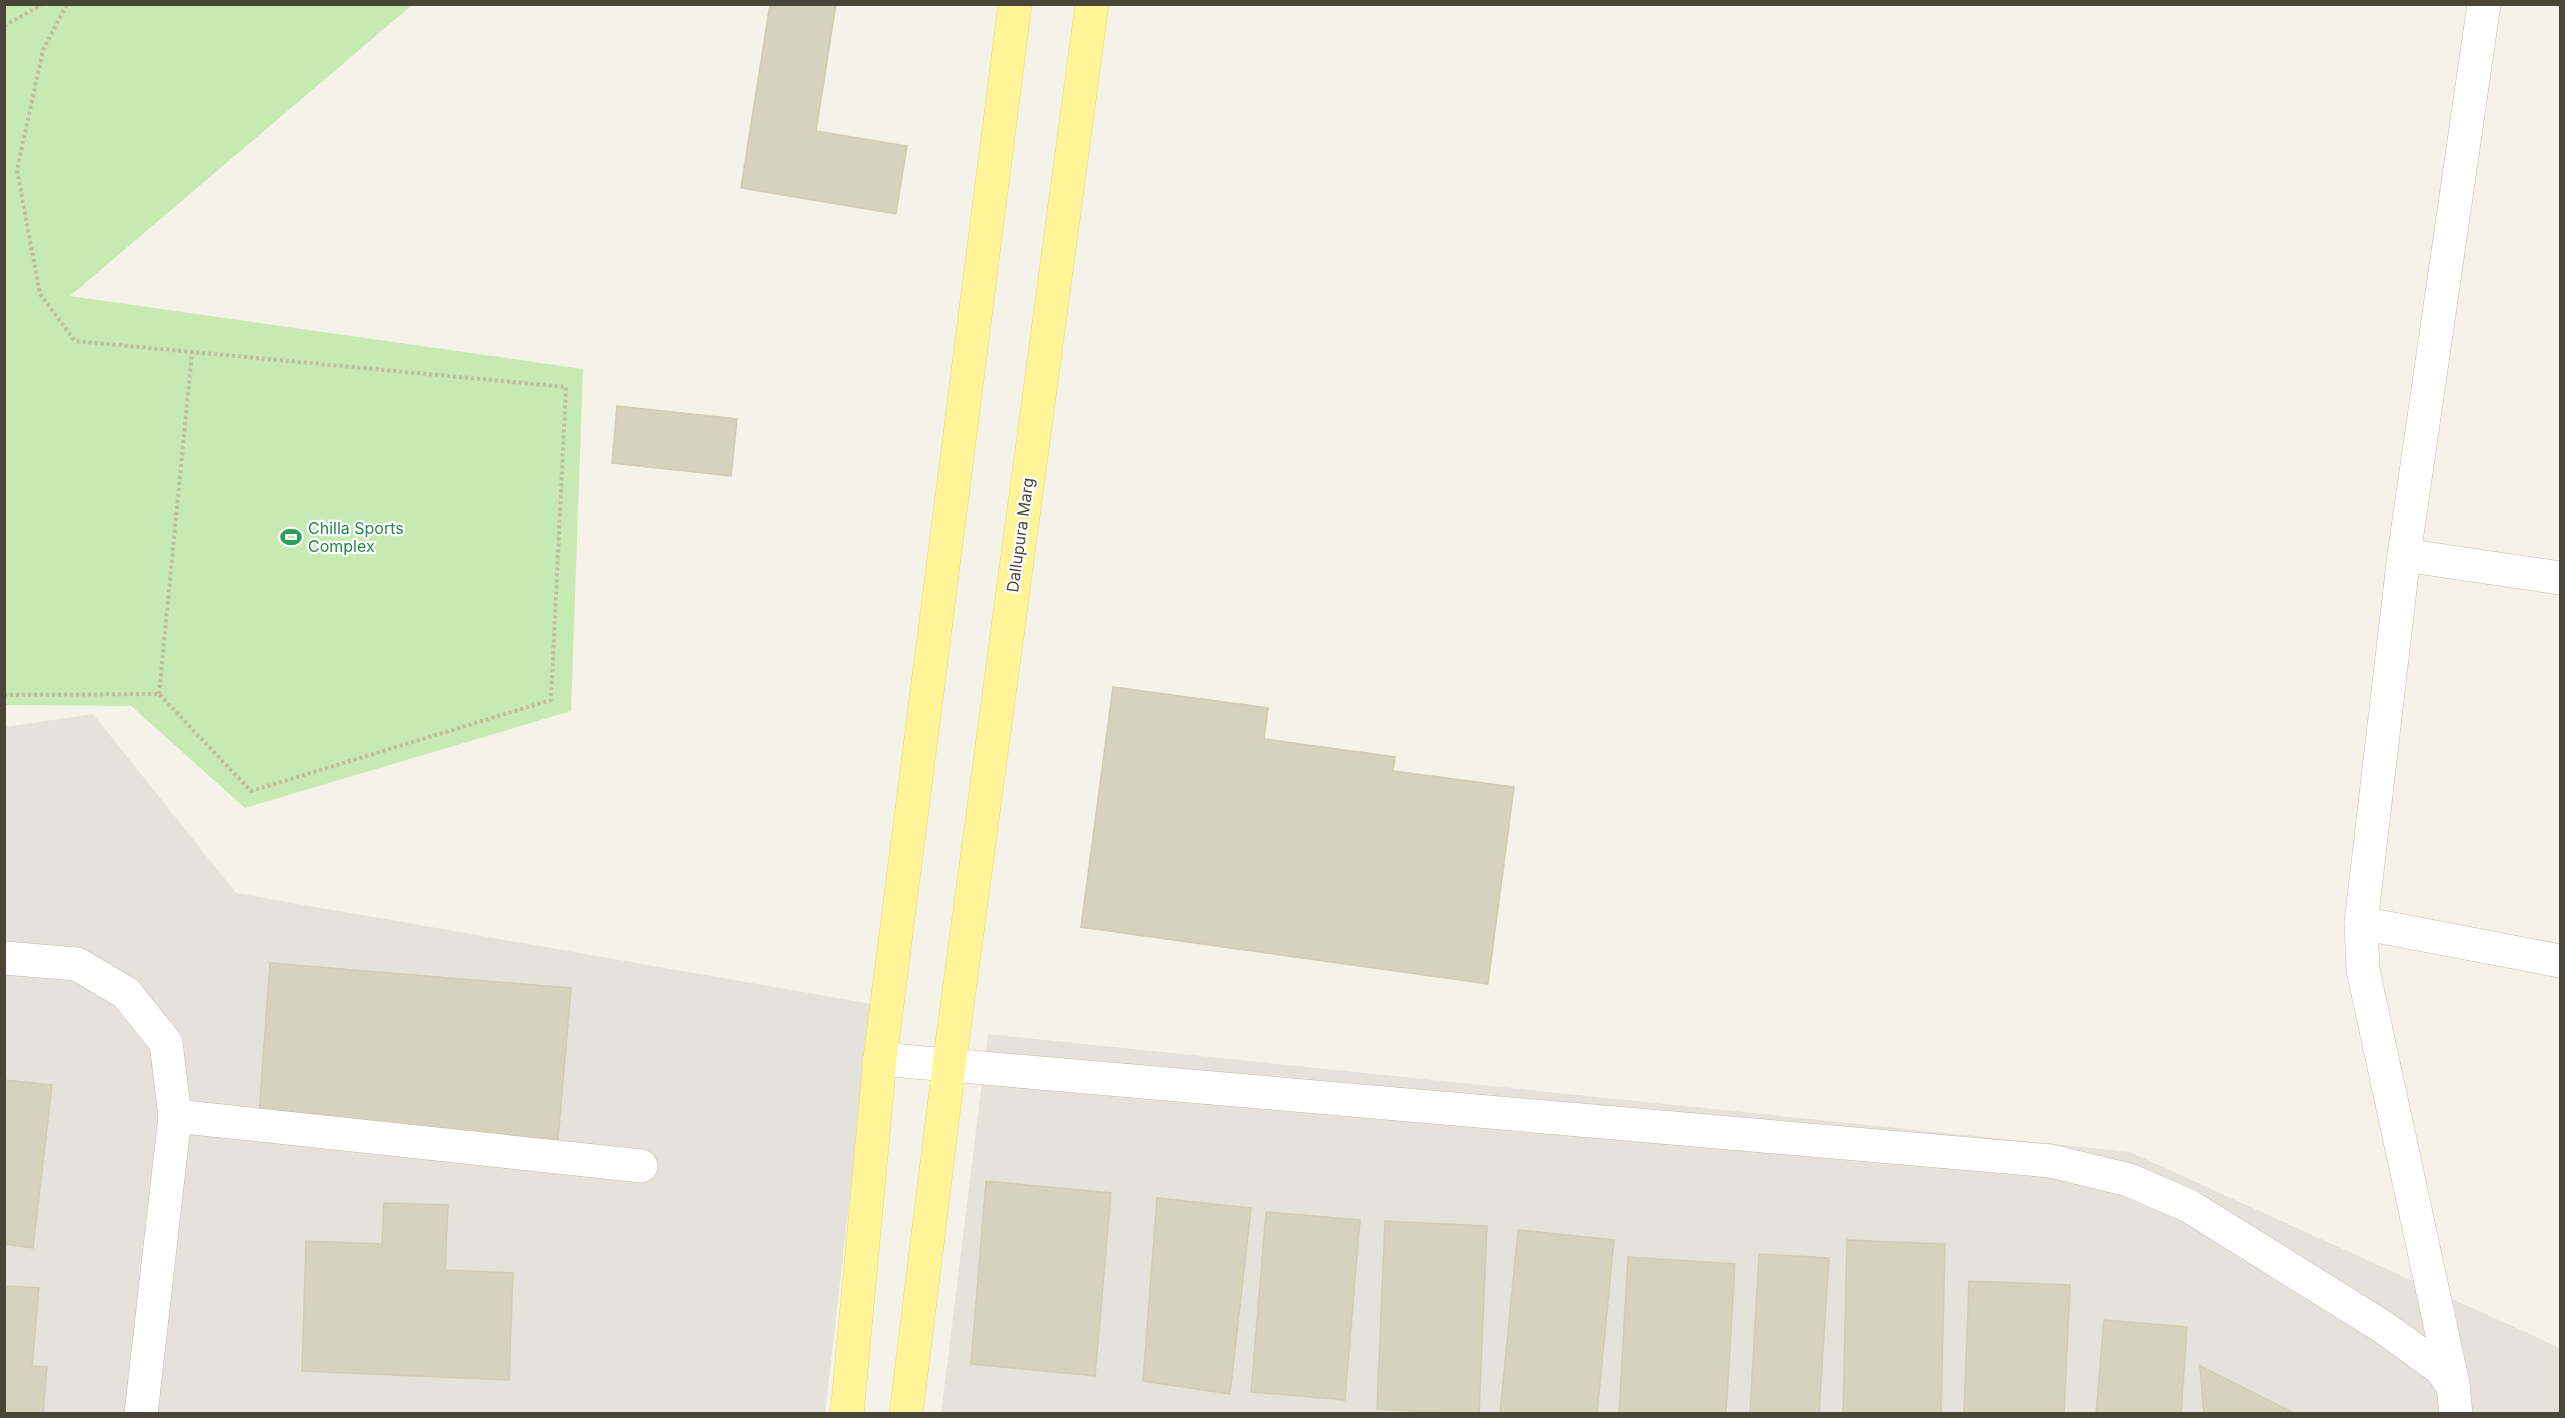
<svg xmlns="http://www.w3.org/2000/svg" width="2565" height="1418" font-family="Inter,sans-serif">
  <rect width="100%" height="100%" fill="#f5f3e9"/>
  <g fill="#e4e2da">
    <polygon points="93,714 236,893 872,1004 825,1413 5,1414 5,727"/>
    <polygon points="988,1034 2130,1152 2560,1348 2560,1414 941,1414"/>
  </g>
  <polygon fill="#c6eab1" points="5,4 412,5 70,296 583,369 571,711 245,808 131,706 5,705"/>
  <g fill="#d7d2be" stroke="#d2cbb1" stroke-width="1.5">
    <polygon points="770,4 836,4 816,131 907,146 896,214 741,188"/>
    <polygon points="617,406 737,419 731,476 612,463"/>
    <polygon points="1113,687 1268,708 1264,739 1395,757 1393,771 1514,787 1488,984 1081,927"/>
    <polygon points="270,963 571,988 558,1140 259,1115"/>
    <polygon points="4,1080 52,1085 33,1248 4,1244"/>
    <polygon points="986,1181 1111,1193 1095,1376 971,1364"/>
    <polygon points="1157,1198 1251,1208 1230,1394 1143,1381"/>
    <polygon points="384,1203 448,1205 445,1270 513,1273 509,1380 302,1371 306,1241 382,1244"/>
    <polygon points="1266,1212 1360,1220 1345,1400 1251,1392"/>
    <polygon points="1385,1221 1487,1226 1479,1414 1377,1409"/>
    <polygon points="1518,1230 1614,1240 1597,1414 1500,1414"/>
    <polygon points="1847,1240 1945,1244 1941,1414 1843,1414"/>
    <polygon points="1759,1254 1829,1258 1819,1414 1750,1414"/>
    <polygon points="1628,1257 1735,1264 1726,1414 1619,1414"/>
    <polygon points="1969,1281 2070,1285 2064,1414 1964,1414"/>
    <polygon points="4,1286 39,1288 32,1366 47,1367 43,1414 4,1414"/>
    <polygon points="2104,1320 2187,1327 2181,1414 2096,1414"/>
    <polygon points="2200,1366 2296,1414 2204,1414"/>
  </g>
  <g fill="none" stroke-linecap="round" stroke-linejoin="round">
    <defs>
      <g id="minor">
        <polyline points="2404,555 2560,578"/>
        <polyline points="2361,923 2560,961"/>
        <polyline points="4,958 77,964 126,993 166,1043 175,1116 141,1414"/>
        <polyline points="880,1059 2051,1161 2129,1180 2189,1206 2383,1327 2441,1369 2453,1386 2456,1414"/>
        <polyline points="175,1116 641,1166"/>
        <polyline points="2453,1384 2363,970 2361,923 2404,555 2484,4"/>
      </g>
      <g id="major">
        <polyline points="847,1414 880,1059 1015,4"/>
        <polyline points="906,1414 949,1066 1092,4"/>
      </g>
    </defs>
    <use href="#minor" stroke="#c1bdab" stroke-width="34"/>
    <use href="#major" stroke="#e6d865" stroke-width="34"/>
    <g stroke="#c3bc9c" stroke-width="4" stroke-dasharray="3 3" stroke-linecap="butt">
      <polyline points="4,26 43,4"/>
      <polyline points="159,694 192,352"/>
      <polyline points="4,695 159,694 251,791 551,700 566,387 75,341 40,294 17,170 43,50 67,4"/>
    </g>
    <use href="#minor" stroke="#fff" stroke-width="33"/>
    <use href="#major" stroke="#fff598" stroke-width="33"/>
  </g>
  <defs>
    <symbol id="stadium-bare" viewBox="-9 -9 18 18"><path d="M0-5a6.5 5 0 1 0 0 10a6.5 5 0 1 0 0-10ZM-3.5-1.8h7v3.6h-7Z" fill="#2e9e5b" stroke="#fff" stroke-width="2.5" paint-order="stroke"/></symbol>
  </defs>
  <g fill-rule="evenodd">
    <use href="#stadium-bare" x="276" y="522" width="30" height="30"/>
  </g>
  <g text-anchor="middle" stroke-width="4.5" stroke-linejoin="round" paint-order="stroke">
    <g font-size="16" fill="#27864d" stroke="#fff" text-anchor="start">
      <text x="308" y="534">Chilla Sports<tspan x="308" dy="18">Complex</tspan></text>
    </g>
    <g font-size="16" fill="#494537" stroke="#fff">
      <text transform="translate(1020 535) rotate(-82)" y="6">Dallupura Marg</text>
    </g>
  </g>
  <rect width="2565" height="1418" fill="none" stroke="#494537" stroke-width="12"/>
</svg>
